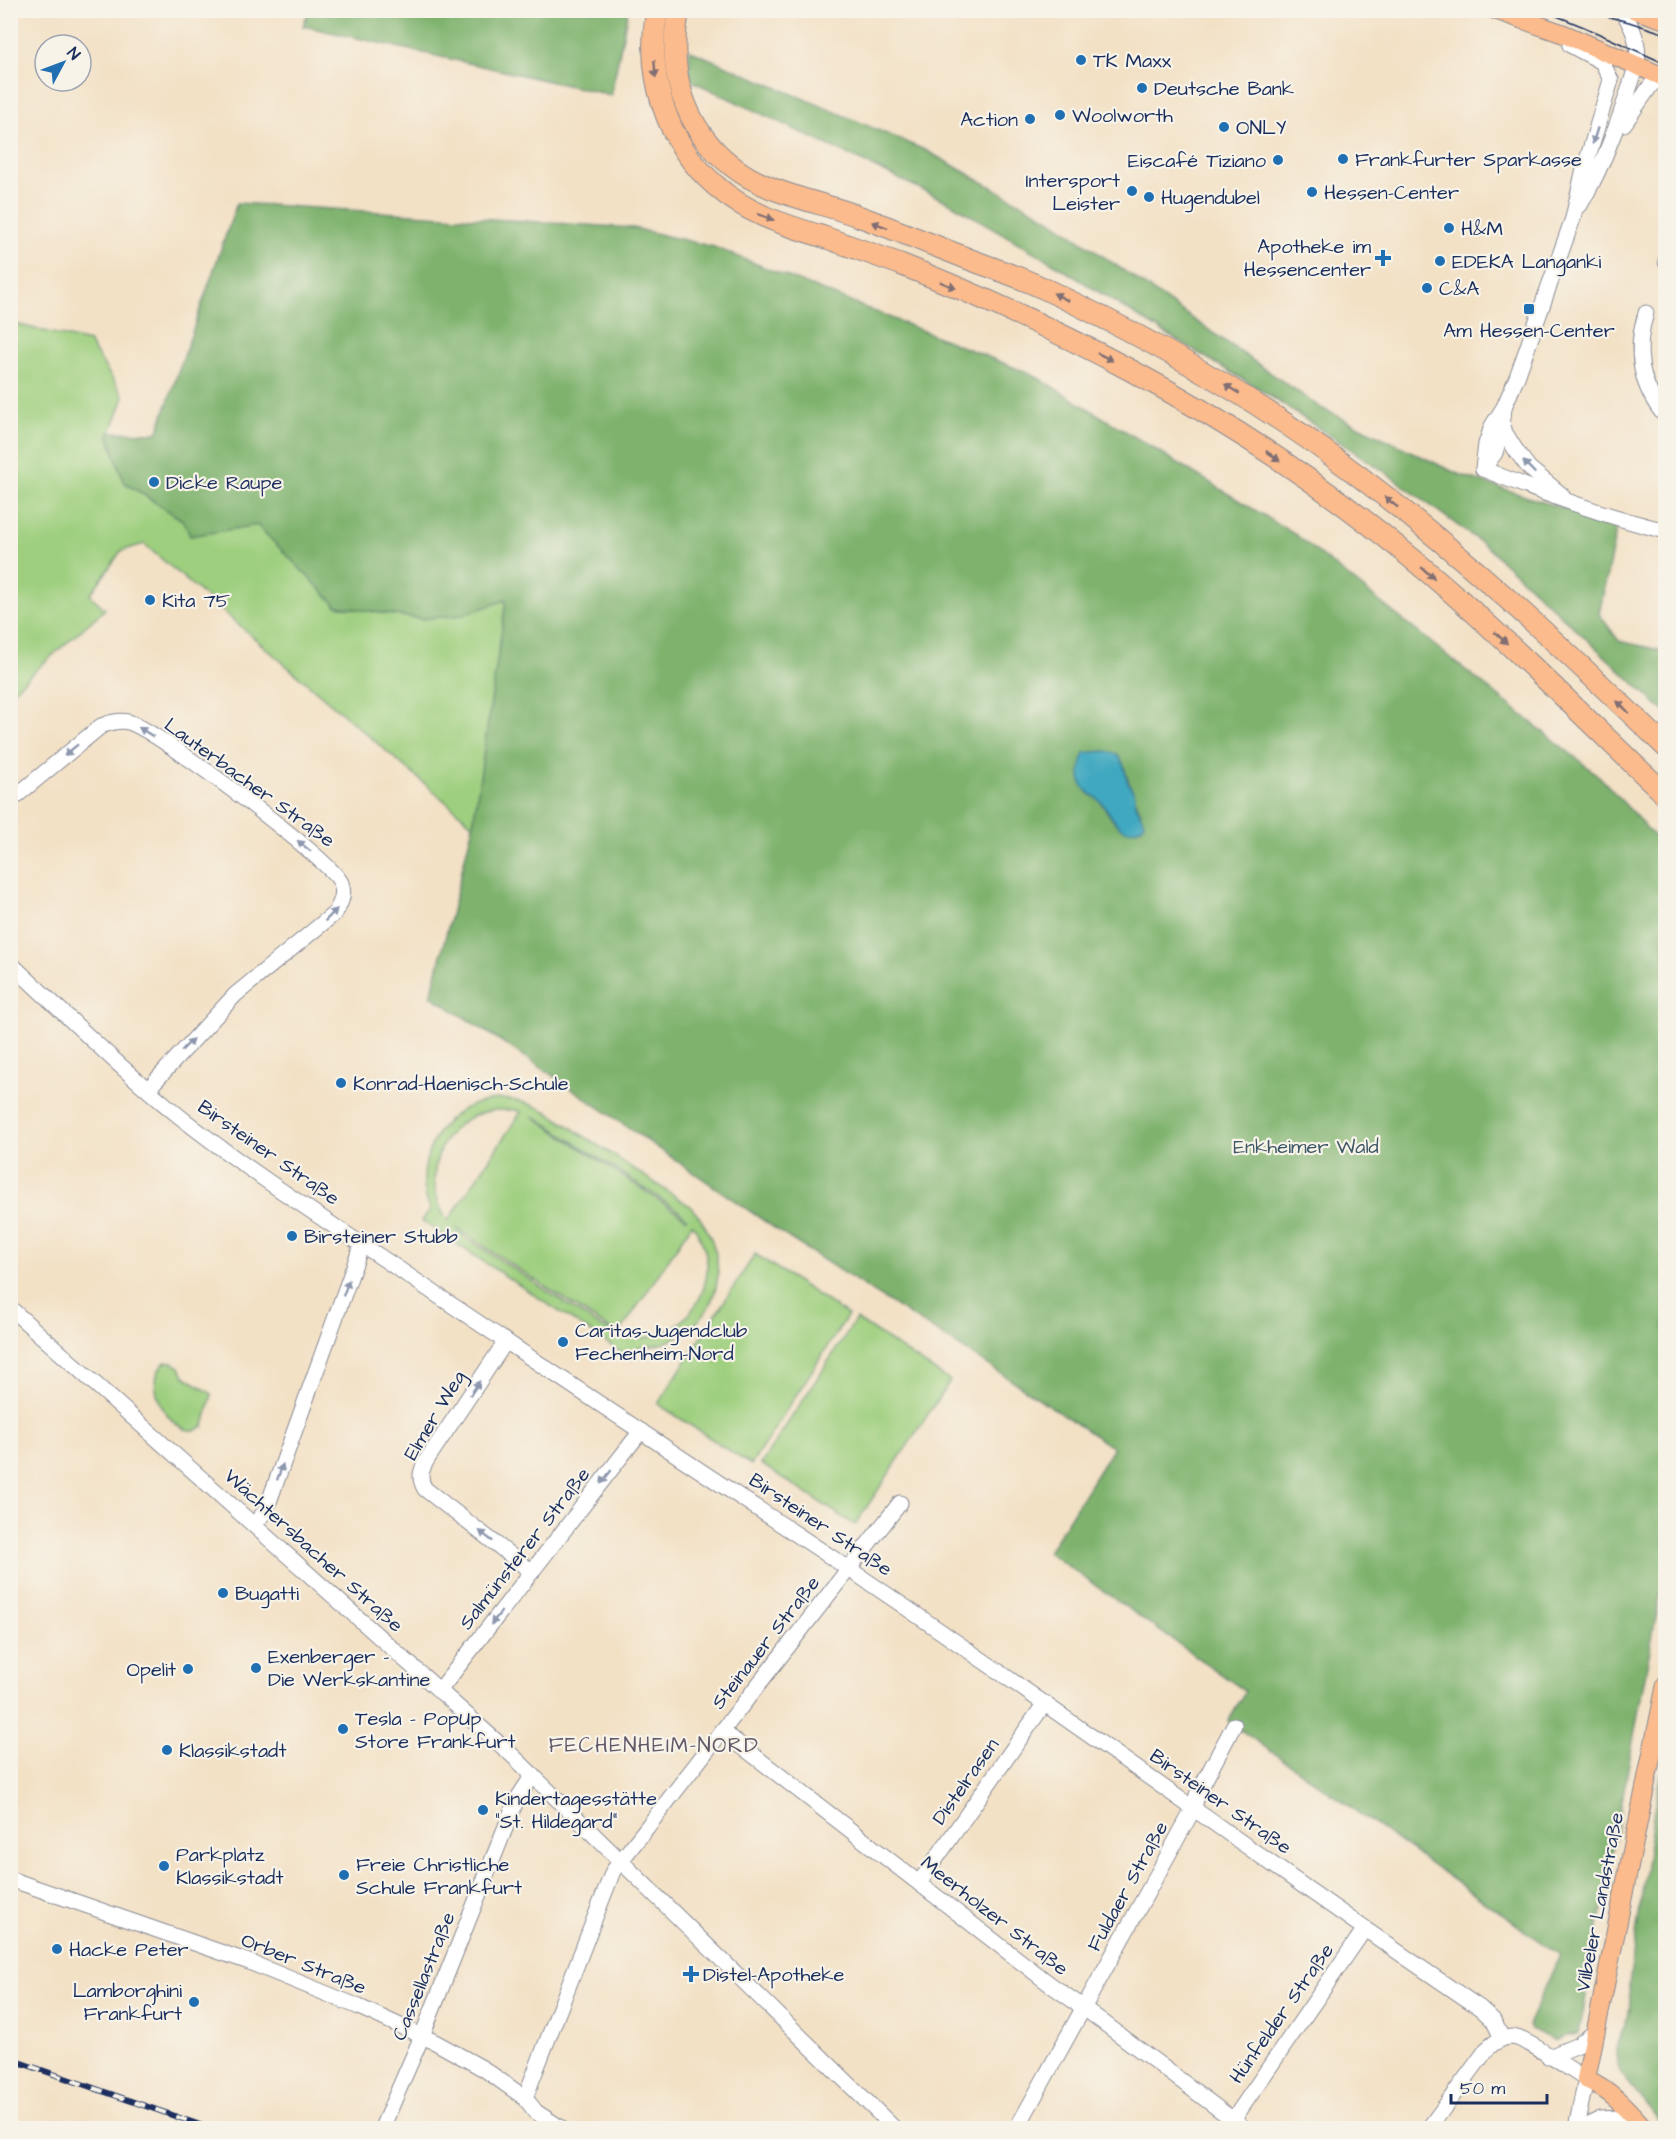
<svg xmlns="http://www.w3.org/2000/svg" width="1676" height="2139" font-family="'Architects Daughter',sans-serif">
  <rect width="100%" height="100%" fill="#f7f3e8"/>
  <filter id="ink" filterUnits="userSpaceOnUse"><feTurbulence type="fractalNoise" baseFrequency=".0167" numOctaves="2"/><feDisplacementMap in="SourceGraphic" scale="12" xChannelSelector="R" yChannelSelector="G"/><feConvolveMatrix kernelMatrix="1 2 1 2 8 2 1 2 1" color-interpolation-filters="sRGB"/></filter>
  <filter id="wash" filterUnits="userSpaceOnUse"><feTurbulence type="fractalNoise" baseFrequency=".008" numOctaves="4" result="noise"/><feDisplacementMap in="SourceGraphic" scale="24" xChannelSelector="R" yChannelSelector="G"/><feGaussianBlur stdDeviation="1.35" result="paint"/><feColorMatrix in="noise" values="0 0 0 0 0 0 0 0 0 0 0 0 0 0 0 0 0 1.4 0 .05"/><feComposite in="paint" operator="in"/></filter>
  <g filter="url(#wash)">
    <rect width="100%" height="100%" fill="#f3e1c6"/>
    <g fill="#9ecf7e" stroke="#5c7f6e" stroke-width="1.5" fill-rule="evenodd">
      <polygon points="11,323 89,342 124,397 109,437 124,482 184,521 190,536 257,525 338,606 421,619 462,615 507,599 473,825 144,544 121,551 90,595 105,609 11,692"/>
      <path d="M497 1099C516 1099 529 1103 546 1111L690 1206C743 1263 717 1342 637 1348L631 1359 422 1221 430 1210C415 1173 429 1129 465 1108 475 1103 486 1101 497 1099ZM493 1110H516L521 1112 448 1221C424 1188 432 1137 471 1117 477 1114 486 1112 493 1110ZM532 1116 539 1119 679 1211 687 1219ZM692 1224C697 1229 698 1234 701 1240 725 1290 674 1354 619 1334ZM457 1229H458L612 1331 604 1329 464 1236Z"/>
      <polygon points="755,1254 848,1315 751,1465 658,1404"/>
      <polygon points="856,1319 950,1381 855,1525 761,1464"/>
      <path d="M165 1362H172L180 1367 184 1376 212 1394 204 1426C201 1427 198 1430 195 1430 171 1434 140 1385 165 1362Z"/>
    </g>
    <g fill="#7eb26d" stroke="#4c7066" stroke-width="1.5" fill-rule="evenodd">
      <polygon points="309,10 628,10 628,11 611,95 303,26"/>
      <polygon points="689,50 927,151 1051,220 1321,408 1458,474 1617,526 1599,614 1619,641 1664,651 1665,646 1665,712 1487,547 1382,470 1261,390 1153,326 1051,262 950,203 690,80"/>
      <path d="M237 203 633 228 714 247 1033 375 1296 535 1600 777 1665 848V1568L1579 2034 1564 2036 1555 2041 1530 2029 1528 2025 1560 1955 1228 1721 1245 1691 1048 1552 1113 1448 993 1368 789 1238 527 1058 431 996 473 825 506 600 462 615 421 619 337 606 257 525 190 536 184 521 124 482 109 437 110 432 157 433ZM1104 751 1117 754C1129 772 1130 795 1141 812L1115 823 1099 800 1087 792Z"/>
      <path d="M1665 1754 1666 2124 1663 2125 1620 2072C1609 2040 1623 2040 1629 2013 1631 2004 1629 1993 1629 1984L1653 1817Z"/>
    </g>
    <path fill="#40a8c0" stroke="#2e6c8f" stroke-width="1.5" d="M1104 751 1117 754 1123 763 1127 780 1135 795V802L1144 822 1142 827C1116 839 1114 815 1100 801 1094 795 1086 793 1082 785 1078 776 1081 762 1085 753Z"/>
  </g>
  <g filter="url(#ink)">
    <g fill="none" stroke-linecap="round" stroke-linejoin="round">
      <defs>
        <g id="minor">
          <polyline points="1624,124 1651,85 1662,77"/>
          <path d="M1580 205C1606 162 1622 112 1637 64 1640 43 1633 28 1622 10"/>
          <polyline points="1666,261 1666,262"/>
          <path d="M1646 313C1634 350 1640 387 1666 417"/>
          <polyline points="1504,408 1502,428 1517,452 1529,468 1562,495"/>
          <polyline points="1483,469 1486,444 1492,426 1504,407 1517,377 1573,218 1582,177 1611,80 1602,62 1570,45"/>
          <path d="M1483 469C1542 493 1603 516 1666 531"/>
          <polyline points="1483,469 1495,453 1502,428"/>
          <path d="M10 801 101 726C110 723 118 720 128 722 153 727 334 862 341 883 345 894 341 903 335 913L235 995 148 1089"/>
          <path d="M10 963C66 1015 120 1068 179 1116 252 1174 332 1224 409 1276 552 1373 696 1468 840 1563 1056 1707 1265 1863 1480 2008L1493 2020 1502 2038"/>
          <polyline points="10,1308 514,1757 894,2128"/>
          <path d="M506 1341 428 1458C421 1469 418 1478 425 1489L532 1572"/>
          <polyline points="255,1524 266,1510 362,1244"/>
          <polyline points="439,1691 641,1431"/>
          <polyline points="722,1731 1051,1985 1084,2008 1244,2128"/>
          <polyline points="10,1879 249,1962 359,2007 435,2042 484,2069 525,2098 536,2112 561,2128"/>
          <polyline points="919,1883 1045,1703"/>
          <polyline points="1549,2057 1578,2045 1595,2032"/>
          <polyline points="525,2098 613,1871 900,1503"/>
          <polyline points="1233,2120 1364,1930"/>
          <polyline points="382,2128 422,2036 516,1801 533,1775"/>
          <polyline points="1017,2128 1194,1808 1197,1795 1234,1725"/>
          <path d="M1429 2128 1487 2049C1494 2042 1501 2037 1512 2037 1527 2038 1570 2070 1586 2079L1576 2128"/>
          <polyline points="1582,2128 1601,2119 1618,2118"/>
        </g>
        <g id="major">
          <polyline points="1495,10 1564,34 1666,78"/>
          <polyline points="1635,10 1666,20"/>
          <polyline points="1586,2079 1666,1684"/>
          <path d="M1586 2079C1611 2090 1627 2109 1644 2128"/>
        </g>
        <g id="highway">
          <path d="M657 10C645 76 666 143 716 186 747 214 785 225 824 237 850 246 875 255 900 264 979 295 1057 331 1132 371 1229 423 1325 486 1410 557 1500 631 1581 715 1666 795"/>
          <path d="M679 10C666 69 684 129 732 166 767 194 817 201 858 216 894 229 930 244 966 258 992 268 1020 277 1045 289 1148 338 1248 393 1340 462 1456 547 1562 647 1666 747"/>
        </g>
      </defs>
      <use href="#minor" stroke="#878892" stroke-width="17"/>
      <use href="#major" stroke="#878892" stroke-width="20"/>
      <use href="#highway" stroke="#878892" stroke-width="23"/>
      <use href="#minor" stroke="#fff" stroke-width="15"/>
      <use href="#major" stroke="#fbbb8c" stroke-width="18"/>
      <use href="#highway" stroke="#fbbb8c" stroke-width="21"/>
      <g stroke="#1b2f5e" stroke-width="1.5">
        <polyline points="1542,10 1584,27 1666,64"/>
        <polyline points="1581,10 1629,22 1666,34"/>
      </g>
      <defs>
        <polyline id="rail" points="10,2059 209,2128"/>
      </defs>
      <use href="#rail" stroke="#1b2f5e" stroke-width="6"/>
      <use href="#rail" stroke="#f7f3e8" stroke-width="4" stroke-dasharray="11" stroke-linecap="butt"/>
    </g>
    <defs><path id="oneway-solid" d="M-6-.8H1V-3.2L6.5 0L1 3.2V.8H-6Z" transform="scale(1.5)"/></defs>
    <g fill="#806e73">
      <use href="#oneway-solid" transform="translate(655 69) rotate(85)"/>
      <use href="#oneway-solid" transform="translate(766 217) rotate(21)"/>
      <use href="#oneway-solid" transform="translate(880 225) rotate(-159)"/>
      <use href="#oneway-solid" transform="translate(948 285) rotate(23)"/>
      <use href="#oneway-solid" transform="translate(1061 297) rotate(-153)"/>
      <use href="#oneway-solid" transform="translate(1105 357) rotate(27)"/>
      <use href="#oneway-solid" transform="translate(1232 389) rotate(-148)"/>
      <use href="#oneway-solid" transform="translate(1273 456) rotate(35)"/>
      <use href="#oneway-solid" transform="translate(1391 502) rotate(-142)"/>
      <use href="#oneway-solid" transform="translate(1428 573) rotate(41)"/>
      <use href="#oneway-solid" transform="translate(1501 638) rotate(42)"/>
      <use href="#oneway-solid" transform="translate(1623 707) rotate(-136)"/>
    </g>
    <g fill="#8d97ae">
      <use href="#oneway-solid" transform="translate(1595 136) rotate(107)"/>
      <use href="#oneway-solid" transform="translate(1529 467) rotate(-134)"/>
      <use href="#oneway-solid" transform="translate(146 732) rotate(-148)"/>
      <use href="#oneway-solid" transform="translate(71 750) rotate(141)"/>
      <use href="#oneway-solid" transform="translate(304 846) rotate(-141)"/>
      <use href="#oneway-solid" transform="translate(331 915) rotate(-45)"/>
      <use href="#oneway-solid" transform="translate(187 1045) rotate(-46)"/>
      <use href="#oneway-solid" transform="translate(346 1288) rotate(-70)"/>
      <use href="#oneway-solid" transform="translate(475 1388) rotate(-56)"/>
      <use href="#oneway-solid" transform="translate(280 1472) rotate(-70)"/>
      <use href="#oneway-solid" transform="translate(606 1477) rotate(128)"/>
      <use href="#oneway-solid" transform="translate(486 1536) rotate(-142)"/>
      <use href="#oneway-solid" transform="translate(496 1618) rotate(128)"/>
    </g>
  </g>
  <g fill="#1f6fb2" stroke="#f7f3e8" stroke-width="2">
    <circle cx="1081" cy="60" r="6"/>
    <circle cx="1142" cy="88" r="6"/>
    <circle cx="1060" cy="115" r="6"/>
    <circle cx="1030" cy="119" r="6"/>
    <circle cx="1224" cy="127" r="6"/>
    <circle cx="1343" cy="159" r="6"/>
    <circle cx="1278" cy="160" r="6"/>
    <circle cx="1132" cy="191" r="6"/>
    <circle cx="1312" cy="192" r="6"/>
    <circle cx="1149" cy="197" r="6"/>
    <circle cx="1449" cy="228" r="6"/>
    <path d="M1380 249h6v6h6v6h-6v6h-6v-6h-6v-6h6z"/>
    <circle cx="1440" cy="261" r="6"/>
    <circle cx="1427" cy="288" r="6"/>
    <rect x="1523" y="303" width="12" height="12" rx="3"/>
    <circle cx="154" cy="482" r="6"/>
    <circle cx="150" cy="600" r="6"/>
    <circle cx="341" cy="1083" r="6"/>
    <circle cx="292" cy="1236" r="6"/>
    <circle cx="563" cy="1342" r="6"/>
    <circle cx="223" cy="1593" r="6"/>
    <circle cx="256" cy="1668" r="6"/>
    <circle cx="188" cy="1669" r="6"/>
    <circle cx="343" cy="1729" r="6"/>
    <circle cx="167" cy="1750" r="6"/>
    <circle cx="483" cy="1810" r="6"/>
    <circle cx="164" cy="1866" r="6"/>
    <circle cx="344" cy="1875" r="6"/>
    <circle cx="57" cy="1949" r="6"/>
    <path d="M688 1965h6v6h6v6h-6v6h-6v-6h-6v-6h6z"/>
    <circle cx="194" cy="2002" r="6"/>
  </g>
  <g text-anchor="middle" stroke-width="4.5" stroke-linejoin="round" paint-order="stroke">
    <g font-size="20" fill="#1b2f5e" stroke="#f7f3e8" text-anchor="start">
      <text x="1093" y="67">TK Maxx</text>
      <text x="1154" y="95">Deutsche Bank</text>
      <text x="1072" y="122">Woolworth</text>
      <text x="1018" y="126" text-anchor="end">Action</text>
      <text x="1236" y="134">ONLY</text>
      <text x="1355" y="166">Frankfurter Sparkasse</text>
      <text x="1266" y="167" text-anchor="end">Eiscafé Tiziano</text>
      <text x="1120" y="187" text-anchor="end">Intersport<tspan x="1120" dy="23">Leister</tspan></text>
      <text x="1324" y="199">Hessen-Center</text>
      <text x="1161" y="204">Hugendubel</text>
      <text x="1461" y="235">H&amp;M</text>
      <text x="1371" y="253" text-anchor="end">Apotheke im<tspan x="1371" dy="23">Hessencenter</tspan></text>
      <text x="1452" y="268">EDEKA Langanki</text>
      <text x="1439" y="295">C&amp;A</text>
      <text x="1529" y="337" text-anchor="middle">Am Hessen-Center</text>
      <text x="166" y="489">Dicke Raupe</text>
      <text x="162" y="607">Kita 75</text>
      <text x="353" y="1090">Konrad-Haenisch-Schule</text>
      <text x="304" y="1243">Birsteiner Stubb</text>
      <text x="575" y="1337">Caritas-Jugendclub<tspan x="575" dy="23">Fechenheim-Nord</tspan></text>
      <text x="235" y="1600">Bugatti</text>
      <text x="268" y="1663">Exenberger -<tspan x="268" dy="23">Die Werkskantine</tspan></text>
      <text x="176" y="1676" text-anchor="end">Opelit</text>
      <text x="355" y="1725">Tesla - PopUp<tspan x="355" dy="23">Store Frankfurt</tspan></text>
      <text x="179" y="1757">Klassikstadt</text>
      <text x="495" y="1805">Kindertagesstätte<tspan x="495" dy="23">"St. Hildegard"</tspan></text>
      <text x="176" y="1861">Parkplatz<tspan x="176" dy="23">Klassikstadt</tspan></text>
      <text x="356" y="1871">Freie Christliche<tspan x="356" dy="23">Schule Frankfurt</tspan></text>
      <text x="69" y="1956">Hacke Peter</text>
      <text x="703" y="1981">Distel-Apotheke</text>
      <text x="182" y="1997" text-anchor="end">Lamborghini<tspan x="182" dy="23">Frankfurt</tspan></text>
    </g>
    <g font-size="20" fill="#1b2f5e" stroke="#f7f3e8">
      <text transform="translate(250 782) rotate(36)" y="7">Lauterbacher Straße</text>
      <text transform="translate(269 1152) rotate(35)" y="7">Birsteiner Straße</text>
      <text transform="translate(434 1415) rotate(-59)" y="7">Elmer Weg</text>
      <text transform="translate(821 1524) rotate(34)" y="7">Birsteiner Straße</text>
      <text transform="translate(524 1548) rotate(-52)" y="7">Salmünsterer Straße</text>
      <text transform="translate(314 1550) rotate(42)" y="7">Wächtersbacher Straße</text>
      <text transform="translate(765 1642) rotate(-52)" y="7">Steinauer Straße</text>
      <text transform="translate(965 1781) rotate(-55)" y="7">Distelrasen</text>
      <text transform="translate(1221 1801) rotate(35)" y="7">Birsteiner Straße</text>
      <text transform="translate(1127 1886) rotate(-61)" y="7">Fuldaer Straße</text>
      <text transform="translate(1599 1902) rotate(-79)" y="7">Vilbeler Landstraße</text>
      <text transform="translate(995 1915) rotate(38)" y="7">Meerholzer Straße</text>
      <text transform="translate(304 1963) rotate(22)" y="7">Orber Straße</text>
      <text transform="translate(423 1976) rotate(-68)" y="7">Cassellastraße</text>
      <text transform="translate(1281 2013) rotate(-55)" y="7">Hünfelder Straße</text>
    </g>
    <g font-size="20" fill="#3c5766" stroke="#f7f3e8">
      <text x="1306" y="1153">Enkheimer Wald</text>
    </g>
    <g font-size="21" letter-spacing="1.5" fill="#635969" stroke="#f7f3e8">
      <text x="654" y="1752">FECHENHEIM-NORD</text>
    </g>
  </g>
  <rect width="1676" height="2139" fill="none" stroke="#f7f3e8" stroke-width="36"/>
  <g transform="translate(63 63) rotate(49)"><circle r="28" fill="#f7f3e8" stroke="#9fa5b1" stroke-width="1.5"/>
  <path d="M0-4.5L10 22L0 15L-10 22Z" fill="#1f6fb2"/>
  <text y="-9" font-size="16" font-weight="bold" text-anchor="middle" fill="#1b2f5e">N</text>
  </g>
  <path d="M1451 2094v9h96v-9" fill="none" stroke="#1b2f5e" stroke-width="3"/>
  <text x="1460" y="2094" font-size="18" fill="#1b2f5e" stroke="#f7f3e8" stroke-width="4.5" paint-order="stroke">50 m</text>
</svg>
